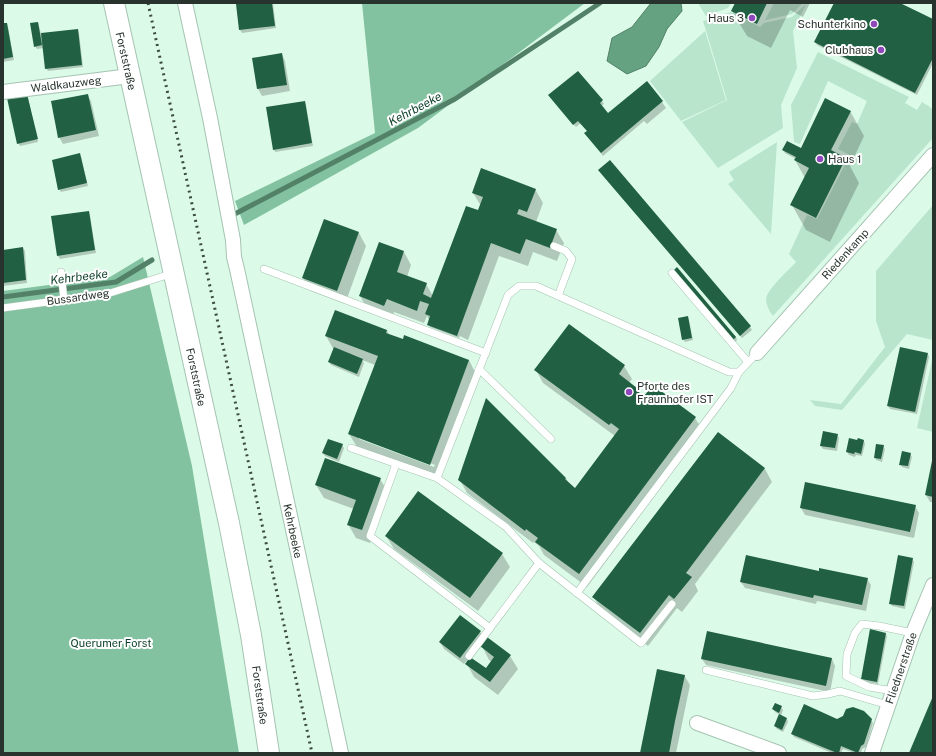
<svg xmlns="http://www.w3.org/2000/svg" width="936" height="756" font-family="'Public Sans',sans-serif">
  <rect width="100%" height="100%" fill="#dbfbe8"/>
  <g fill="#b9e5cc">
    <polygon points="698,3 731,3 728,8 706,16"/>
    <polygon points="774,3 803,3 792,14 765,20"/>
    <polygon points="806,4 793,31 797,68 781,105 783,128 718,168 682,122 727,100 703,21 731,12 760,27 764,23 792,17"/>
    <polygon points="705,31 726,100 681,121 650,81"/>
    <path d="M818 52 909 97 905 103 917 110 922 102 930 107 933 110V138L773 316C770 312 766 305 766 299 768 288 788 271 796 262L789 254 807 215 817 219 850 155 838 149 852 122 857 124 867 101 828 81 800 144 794 142 791 105Z"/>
    <polygon points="777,142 771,234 728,184 734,180 729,172"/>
    <polygon points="933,205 933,340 907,334 842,410 815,406 810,400 841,404 885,347 876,321 876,271"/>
    <polygon points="933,356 933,432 917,428"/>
  </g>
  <g fill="#83c2a0">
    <polygon points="362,3 585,3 418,128 244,225 235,201 375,133"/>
    <polygon points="143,257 192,466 239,753 3,753 3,291 110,277"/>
  </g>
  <polygon fill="#64a281" stroke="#528168" points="651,3 681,3 682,11 667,29 659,47 646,66 627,74 607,61 612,38 632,27"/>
  <g fill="#0003" fill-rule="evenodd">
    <polygon points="251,3 273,3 276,28 242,33 240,30 237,5"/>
    <polygon points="737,3 810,3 803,17 790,10 771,48 747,36 732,11"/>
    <polygon points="835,3 898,3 933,20 933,63 917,95 817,45 815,42"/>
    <polygon points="38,23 39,26 41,34 78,30 79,33 83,67 48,71 46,68 44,48 37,49 35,46"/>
    <polygon points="3,24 7,24 8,27 14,60 3,62"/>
    <polygon points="282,54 285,61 290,91 262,96 258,89 253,58"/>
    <polygon points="647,83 662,102 666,108 647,124 644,121 603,156 587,136 585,134 588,131 581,123 576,127 551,98 602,101 604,104 601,106 608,115"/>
    <polygon points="26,95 28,98 38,142 20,146 18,143"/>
    <polygon points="87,95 91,101 99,136 63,144 59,137"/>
    <polygon points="305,102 306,105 313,146 275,152 274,149"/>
    <polygon points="850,111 864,136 850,166 859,183 830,242 806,230 792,205 805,178 795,160 796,159 785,153 783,150 801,149"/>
    <polygon points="79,154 81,157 88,186 61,192 59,189"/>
    <polygon points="609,162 750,327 752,330 742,338 601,173"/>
    <polygon points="535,189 543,203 536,222 556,230 564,243 557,261 533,252 528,266 499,256 468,340 460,336 459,338 430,327 428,324 429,320 427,316 424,323 394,312 392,318 368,310 360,296 404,252 411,265 407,277 426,284 433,296 479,212 481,206 473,193"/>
    <polygon points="89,212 90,215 96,253 60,259 58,256"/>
    <polygon points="359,233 366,246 345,304 311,291 303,278"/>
    <polygon points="23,248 25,251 27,283 3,286 3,251"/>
    <polygon points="675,275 736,337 737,340 734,343"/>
    <polygon points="687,317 689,320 693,340 685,342 683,339"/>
    <polygon points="569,325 624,366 632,379 629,383 637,389 640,395 695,418 703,431 587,587 544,555 539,546 534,542 533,543 467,493 460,480 566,478 569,484 575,490 615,436 543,383 536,370"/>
    <path d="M387 330 389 335 469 360 476 374 437 477 357 447 349 434 375 365 362 360 364 363 359 377 331 365 329 362 334 350 326 336ZM359 437 435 465 434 467 359 439Z"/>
    <polygon points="928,354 929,357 917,414 890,409 888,406"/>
    <polygon points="718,433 765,469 772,482 695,584 698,591 682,612 677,608 648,646 601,611 594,597"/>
    <polygon points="837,435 839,438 837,451 823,449 821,446"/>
    <polygon points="858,441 864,441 865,444 862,456 856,455 855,457 849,455 847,452"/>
    <polygon points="342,445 344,448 339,462 325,456 323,453"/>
    <polygon points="883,446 885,449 882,462 876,460 875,457"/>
    <polygon points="910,454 912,457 909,469 902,467 900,464"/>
    <polygon points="933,462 933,502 930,502 926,495"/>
    <polygon points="380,479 388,492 370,543 356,538 348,524 354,509 324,498 316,485"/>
    <polygon points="915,506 919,513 914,538 805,515 801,508"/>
    <polygon points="386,536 502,554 510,567 478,611 394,549"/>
    <polygon points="912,559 914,562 905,609 892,606 890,603"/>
    <polygon points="819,572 867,579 871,585 866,611 817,601 816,604 745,588 741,582"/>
    <polygon points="480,632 484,638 464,664 444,649 440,642"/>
    <polygon points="885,633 887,636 878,684 864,682 862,679"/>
    <polygon points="482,646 510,656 518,669 498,695 474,677 467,664 486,670 492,662 489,660"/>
    <polygon points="702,659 832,659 835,666 830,692 706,665"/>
    <polygon points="684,675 690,685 676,753 641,753"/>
    <polygon points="781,707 783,710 781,716 787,719 788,722 783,732 777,729 775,726 780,715 775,712 773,709"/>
    <polygon points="837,720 871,720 873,723 866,747 862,749 861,753 855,753 843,749 841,753 832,753 794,737 792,734"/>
  </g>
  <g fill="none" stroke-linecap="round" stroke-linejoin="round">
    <g stroke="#528168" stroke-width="5">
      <polyline points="231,216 455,99 579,17 600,3"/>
      <polyline points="3,297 116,282 152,260"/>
    </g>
  </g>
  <g fill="#216043">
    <polygon points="243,3 272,3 275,26 239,30 236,4"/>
    <polygon points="735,3 767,3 757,24 731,11"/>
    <polygon points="834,3 900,3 933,19 933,58 915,93 814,42"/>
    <polygon points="38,22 42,45 34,47 30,23"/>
    <polygon points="3,23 7,23 13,57 3,59"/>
    <polygon points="78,29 82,65 45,69 41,33"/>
    <polygon points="282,53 287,85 257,89 252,58"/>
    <polygon points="578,71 603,100 600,103 608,113 647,81 663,101 601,153 584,133 587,131 578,121 573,125 548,95"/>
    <polygon points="27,94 38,139 17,144 7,98"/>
    <polygon points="88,94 96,130 58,138 51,101"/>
    <polygon points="825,98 851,111 831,150 846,158 816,218 790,205 809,168 794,160 796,157 782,150 787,141 801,148"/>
    <polygon points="305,101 312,143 273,150 266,107"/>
    <polygon points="80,153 87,183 58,190 52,160"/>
    <polygon points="610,160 751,326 740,336 598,170"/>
    <polygon points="481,168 536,189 527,212 519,209 517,214 557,229 550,248 526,239 520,254 491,243 457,336 427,325 430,316 425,314 429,304 420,301 417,311 387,299 384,306 359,296 379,242 404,251 397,272 427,283 423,294 431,298 466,206 478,210 483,197 472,193"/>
    <polygon points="89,211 95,250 57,256 51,216"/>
    <polygon points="324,219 359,232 337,291 302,278"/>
    <polygon points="23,247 26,280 3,283 3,250"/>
    <polygon points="677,267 736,337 732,341 672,272"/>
    <polygon points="335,310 387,330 386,333 403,339 404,335 469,360 430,465 348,434 378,356 325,336"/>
    <polygon points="688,316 692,338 682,340 678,318"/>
    <polygon points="569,324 625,365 619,374 637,388 636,390 644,396 653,385 696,417 579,574 535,542 538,538 526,529 525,531 458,480 486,398 566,478 565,479 575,488 619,429 611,423 609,425 534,370"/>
    <polygon points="334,347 363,359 357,374 328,362"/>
    <polygon points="900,347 928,353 915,412 887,406"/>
    <polygon points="823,431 838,434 835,448 820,446"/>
    <polygon points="718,432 765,468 686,573 692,577 674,599 669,595 640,633 592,597"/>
    <polygon points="849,438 857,440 858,438 864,440 861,454 855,452 854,454 846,452"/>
    <polygon points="328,439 343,444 337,459 322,453"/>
    <polygon points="876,444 884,445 881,459 874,458"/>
    <polygon points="902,451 911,453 908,466 899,465"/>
    <polygon points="325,458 381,478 362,530 347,525 356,500 315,485"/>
    <polygon points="932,461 933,461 933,497 925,495"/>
    <polygon points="805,482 916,505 910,532 800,508"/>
    <polygon points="418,491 503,553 470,598 385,536"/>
    <polygon points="746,555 819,571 819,568 868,578 862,605 814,595 813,598 740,582"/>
    <polygon points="898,555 913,558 904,606 889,604"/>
    <polygon points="460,615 481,631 460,658 439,642"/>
    <polygon points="870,629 886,633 877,682 861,679"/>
    <polygon points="707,631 832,658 826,686 701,659"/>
    <polygon points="487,637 511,655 490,682 465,664 470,657 486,668 494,657 480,646"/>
    <polygon points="657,669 685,675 675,721 669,753 640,753"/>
    <polygon points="933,696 933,753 909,753"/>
    <polygon points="775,703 782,706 779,713 772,709"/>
    <polygon points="804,704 837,719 843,716 846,709 853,707 864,711 872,719 864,744 861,746 858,753 841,746 839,753 837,753 791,734"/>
    <polygon points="779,714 787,718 782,730 774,726"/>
  </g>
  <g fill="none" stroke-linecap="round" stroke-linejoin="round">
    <defs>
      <g id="service">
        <polyline points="554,246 566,251 572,259 558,296"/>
        <polyline points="264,269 486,353"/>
        <polyline points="61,272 64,300"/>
        <polyline points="672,273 748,362"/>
        <polyline points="3,308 107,294 161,277 173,273"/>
        <polyline points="479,369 551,439"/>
        <polyline points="351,448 437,478"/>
        <polyline points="396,464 370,536 490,628"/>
        <polyline points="577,593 731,388 739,372"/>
        <polyline points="672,604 641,643 539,563 506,527 437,478 508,295 519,286 536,286 729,372 739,372 757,353"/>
        <polyline points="469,656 539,563"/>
        <polyline points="706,670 813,696 828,694 840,691 888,705"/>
        <polyline points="893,691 869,687 846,676 847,654 855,633 862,624 879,626 913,633"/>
      </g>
      <g id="minor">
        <polyline points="185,3 210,118 233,240 234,257 237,269 341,753"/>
        <polyline points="3,92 130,76"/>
        <polyline points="757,353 933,155"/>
        <polyline points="697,723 779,753"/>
        <polyline points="872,753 913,633 933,585"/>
      </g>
      <polyline id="secondary" points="114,3 229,523 251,635 269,753"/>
    </defs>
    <use href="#service" stroke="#a5c3b2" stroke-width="8"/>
    <use href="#minor" stroke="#a5c3b2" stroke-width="16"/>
    <use href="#secondary" stroke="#a5c3b2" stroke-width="22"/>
    <use href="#service" stroke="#fff" stroke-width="7"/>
    <use href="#minor" stroke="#fff" stroke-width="14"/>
    <use href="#secondary" stroke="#fff" stroke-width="20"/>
    <polyline stroke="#3e4c44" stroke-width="3" stroke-dasharray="2 4" stroke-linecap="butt" points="148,3 312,753"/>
  </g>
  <g fill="#8f48bc" stroke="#fff" stroke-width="1.5">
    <circle cx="752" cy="18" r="4"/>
    <circle cx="874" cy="24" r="4"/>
    <circle cx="881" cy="50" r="4"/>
    <circle cx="820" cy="159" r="4"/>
    <circle cx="629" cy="392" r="4"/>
  </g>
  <g text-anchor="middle" stroke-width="4" stroke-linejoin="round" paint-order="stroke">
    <g font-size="11" fill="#27332c" stroke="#fff" text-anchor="end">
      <text x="744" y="22">Haus 3</text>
      <text x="866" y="28">Schunterkino</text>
      <text x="873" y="54">Clubhaus</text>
      <text x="828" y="163" text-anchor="start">Haus 1</text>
      <text x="637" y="390" text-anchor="start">Pforte des<tspan x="637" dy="13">Fraunhofer IST</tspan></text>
    </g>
    <g font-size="11" fill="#27332c" stroke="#fff">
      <text transform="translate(126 61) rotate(77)" y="4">Forststraße</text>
      <text transform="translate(66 84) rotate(-7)" y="4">Waldkauzweg</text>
      <text transform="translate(845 254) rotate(-48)" y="4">Riedenkamp</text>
      <text transform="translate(78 297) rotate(-8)" y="4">Bussardweg</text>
      <text transform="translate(196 377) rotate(78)" y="4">Forststraße</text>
      <text transform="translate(293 531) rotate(78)" y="4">Kehrbeeke</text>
      <text transform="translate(901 668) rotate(-71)" y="4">Fliednerstraße</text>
      <text transform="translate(260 695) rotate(82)" y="4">Forststraße</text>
    </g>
    <g font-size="11" fill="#0a3e28" stroke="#fff">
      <text x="111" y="647">Querumer Forst</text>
    </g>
    <g font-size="12" font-style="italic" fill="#15462f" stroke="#fff">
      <text transform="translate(415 109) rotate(-28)" y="4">Kehrbeeke</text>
      <text transform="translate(79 277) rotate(-7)" y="4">Kehrbeeke</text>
    </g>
  </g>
  <rect width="936" height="756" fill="none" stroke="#27332c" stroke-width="8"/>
</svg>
